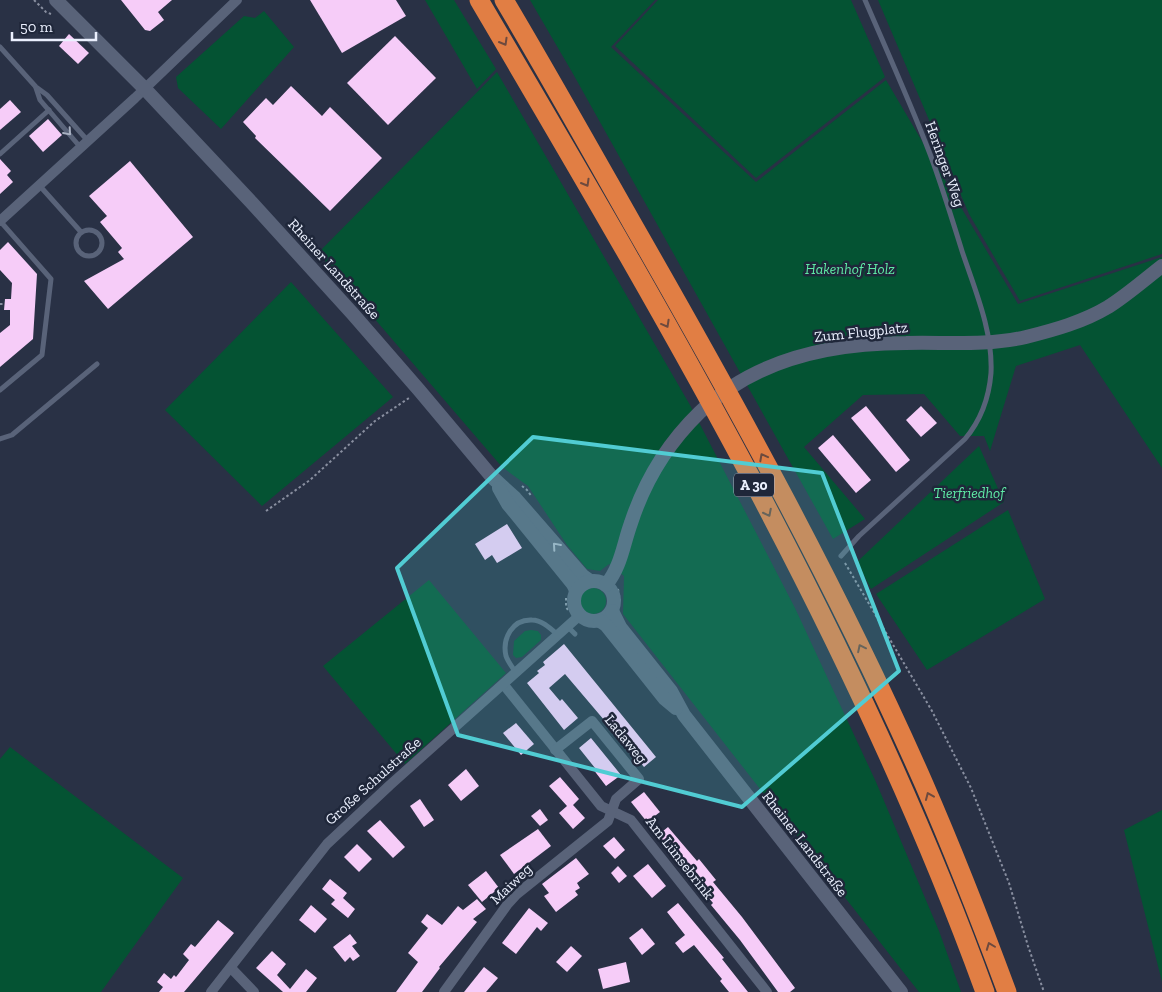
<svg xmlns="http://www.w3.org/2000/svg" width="1162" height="992" font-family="'Zilla Slab',serif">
  <rect width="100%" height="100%" fill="#293145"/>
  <g fill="#045333">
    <polygon points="425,0 454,0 496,69 477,89"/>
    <polygon points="530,0 655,0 611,47 756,182 886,80 1018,304 1162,257 1162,468 1080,345 1016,366 990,451 984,436 960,436 924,394 863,395 804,447 865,519 833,539 572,72"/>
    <polygon points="658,0 851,0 885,77 756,178 615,46"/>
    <polygon points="878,0 1162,0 1162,254 1020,301 969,214"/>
    <polygon points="264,11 294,47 221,129 178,88 176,77 244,16 255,18"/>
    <polygon points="497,72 690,405 795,608 876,782 939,931 961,992 919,992 623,614 624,576 609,564 600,571 587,569 567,545 528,486 502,467 318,253"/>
    <polygon points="291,282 393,397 262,506 165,410"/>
    <polygon points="979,446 1004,502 871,589 857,562"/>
    <polygon points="1008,510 1045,599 927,670 876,594"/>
    <polygon points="429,580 506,673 405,764 323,666"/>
    <circle cx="593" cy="601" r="13"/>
    <polygon points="531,630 538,631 541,635 541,640 522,657 516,658 513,655 514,641 525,631"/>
    <polygon points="10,747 183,878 101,992 0,992 0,759"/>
    <polygon points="1162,810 1162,982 1124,830"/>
  </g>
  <g fill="#f6ccf8">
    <polygon points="121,0 172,0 158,12 164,20 150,31 145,30"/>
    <polygon points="310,0 396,0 406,16 342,53"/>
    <polygon points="69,34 89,53 78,64 59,46"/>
    <polygon points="395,36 436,78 388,125 347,83"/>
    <polygon points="291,86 322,116 330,107 382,158 330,211 255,138 256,136 243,122 266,98 273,105"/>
    <polygon points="10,100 21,112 0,130 0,109"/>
    <polygon points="48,119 62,135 43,152 29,136"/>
    <polygon points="0,159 11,171 7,175 13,182 0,194"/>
    <polygon points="130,161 193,237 108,309 84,281 124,259 118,252 122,248 100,222 107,216 89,196"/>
    <polygon points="8,242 37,274 33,339 0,367 0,333 10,325 10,310 4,310 5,299 11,299 12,283 0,270 0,250"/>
    <polygon points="866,406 910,460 896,472 851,418"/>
    <polygon points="921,406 937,423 921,437 906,420"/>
    <polygon points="833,435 871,480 856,493 818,448"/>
    <polygon points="507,524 522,548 497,563 492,555 485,560 475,544"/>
    <polygon points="564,644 656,757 644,767 565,674 549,688 560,701 562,699 578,718 564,730 527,683 539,673 537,671 545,665 543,662"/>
    <polygon points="516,723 534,744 521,755 503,733"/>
    <polygon points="591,738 621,775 606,786 593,769 595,768 579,748"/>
    <polygon points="466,769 479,786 461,801 448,785"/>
    <polygon points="560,777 579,799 573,805 585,818 573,829 559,813 567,806 549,786"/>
    <polygon points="644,792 660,812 647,822 631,802"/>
    <polygon points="420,799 434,820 424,827 410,806"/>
    <polygon points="540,809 548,820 540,826 531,816"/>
    <polygon points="380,820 405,847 393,858 367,831"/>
    <polygon points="668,827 697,861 699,859 716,880 713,882 742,917 795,988 790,992 778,992 740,940 711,905 713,903 657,836"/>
    <polygon points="538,829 551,846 514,874 500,855"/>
    <polygon points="614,837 625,850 615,859 603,846"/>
    <polygon points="357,844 372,859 359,872 344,857"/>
    <polygon points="576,858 589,874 577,883 580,888 575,891 578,895 556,912 544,896 549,893 542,884"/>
    <polygon points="648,864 666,886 652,898 633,876"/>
    <polygon points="618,866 627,876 619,883 611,873"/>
    <polygon points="486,871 499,888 482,902 468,885"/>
    <polygon points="330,879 347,893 343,898 355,909 348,918 331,904 335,900 322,889"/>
    <polygon points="477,899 486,909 473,919 477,922 439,967 440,968 422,992 396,992 418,962 408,953 428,928 421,922 427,914 442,925 458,906 463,910"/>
    <polygon points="678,903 724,958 722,959 748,992 729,992 720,981 722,979 694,945 683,953 675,943 685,935 667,912"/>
    <polygon points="311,905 327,919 315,933 299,920"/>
    <polygon points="529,908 548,923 541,931 537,927 516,954 502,943"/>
    <polygon points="218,920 234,933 184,992 159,992 163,987 157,982 164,973 171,979 174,975 176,977 189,960 183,954 191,944 195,947"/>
    <polygon points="642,928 655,944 642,955 629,938"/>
    <polygon points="350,934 357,943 352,946 360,956 353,961 350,957 345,962 333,947"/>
    <polygon points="571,946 582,956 567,972 556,962"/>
    <polygon points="272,951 286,964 277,975 290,989 306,969 317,978 306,992 283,992 256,968"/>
    <polygon points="626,962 630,982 603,989 598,969"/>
    <polygon points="484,967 498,978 486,992 464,992"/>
  </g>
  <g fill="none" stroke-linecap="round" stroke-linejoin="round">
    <g stroke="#898fa0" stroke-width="2" stroke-dasharray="2.5 2.5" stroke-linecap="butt">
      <polyline points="34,0 46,12 51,14"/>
      <polyline points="0,304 4,304"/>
      <polyline points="522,486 527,490 532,497"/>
      <polyline points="266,511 310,480 375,421 409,398"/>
      <polyline points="845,563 932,711 971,788 1009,883 1028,946 1044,992"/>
      <polyline points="618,589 620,601"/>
      <polyline points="566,598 566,607 568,610"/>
    </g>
    <g stroke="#596379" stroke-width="5">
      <polyline points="0,47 36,87 47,95 88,141"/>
      <polyline points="36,88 40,100 81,148"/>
      <polyline points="0,154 49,110"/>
      <polyline points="39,185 81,232"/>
      <circle cx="89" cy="243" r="13"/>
      <polyline points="0,390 42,355 51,279 0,221"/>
      <polyline points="0,439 12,435 97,364"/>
      <path d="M841 556 859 536 965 439C981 420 989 398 991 373 993 331 975 290 962 251 952 219 942 186 930 154 910 102 887 51 865 0"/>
      <polyline points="568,627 575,634"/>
      <path d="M516 673C513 668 508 662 506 656 502 639 512 619 532 620 542 620 551 629 559 636"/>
    </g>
    <g stroke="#596379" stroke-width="10">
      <polyline points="0,221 135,98 237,0"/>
      <polyline points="504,685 601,806 631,820 767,992"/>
      <polyline points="231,968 254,992"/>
      <polyline points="211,992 327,844 390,785 579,616"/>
      <polyline points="444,992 507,905 517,894 608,821 616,799 639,779 592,721 555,750"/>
    </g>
    <g stroke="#596379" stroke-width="14">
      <polyline points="56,0 145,89 252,203 352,313 419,390 492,477 515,498 583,576 590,581"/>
      <polyline points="499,488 508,504 573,584 576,590"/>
      <circle cx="594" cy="601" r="20"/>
      <path d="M606 585C621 567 623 545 631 523 645 480 668 443 700 412 755 359 832 343 906 343 946 342 987 346 1026 337 1054 330 1083 322 1108 307 1127 295 1144 280 1162 266"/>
      <polyline points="612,611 620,627 671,691 684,715 901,992"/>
      <polyline points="600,621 606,625 664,698 676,708"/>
    </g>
    <g stroke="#e17e44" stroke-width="19">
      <path d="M479 0C667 320 858 642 985 992"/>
      <path d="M504 0C548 74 590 149 632 223 737 406 839 591 924 784 954 853 981 922 1007 992"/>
    </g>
  </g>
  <defs><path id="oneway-chevron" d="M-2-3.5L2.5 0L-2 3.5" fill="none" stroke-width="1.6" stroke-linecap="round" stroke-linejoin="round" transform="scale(1.25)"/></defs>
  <g stroke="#6d4a3e">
    <use href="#oneway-chevron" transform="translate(504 42) rotate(60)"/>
    <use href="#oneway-chevron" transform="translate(586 183) rotate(60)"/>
    <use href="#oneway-chevron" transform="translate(666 324) rotate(61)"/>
    <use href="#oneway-chevron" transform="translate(763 457) rotate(-118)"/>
    <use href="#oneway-chevron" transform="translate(768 513) rotate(63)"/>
    <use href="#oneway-chevron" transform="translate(861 648) rotate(-116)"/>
    <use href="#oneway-chevron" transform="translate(929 796) rotate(-113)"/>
    <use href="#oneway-chevron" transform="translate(990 946) rotate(-111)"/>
  </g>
  <g stroke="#a9b1c2">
    <use href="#oneway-chevron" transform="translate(68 132) rotate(49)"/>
    <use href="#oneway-chevron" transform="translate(556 546) rotate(-131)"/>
  </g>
  <path fill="#51ccd3" fill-opacity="0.2" stroke="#51ccd3" stroke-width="4" stroke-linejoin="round" d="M533 437 822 473 899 671 742 807 458 735 397 568Z"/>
  <g text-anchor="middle" stroke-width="5" stroke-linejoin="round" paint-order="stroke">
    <rect fill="#1f273a" stroke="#aeb4c3" stroke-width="1" x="734" y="473.5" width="40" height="23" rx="4"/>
    <g font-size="14" font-weight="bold" fill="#ebf0fe">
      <text x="754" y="490">A 30</text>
    </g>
    <g font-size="15" fill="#ebf0fe" stroke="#1f273a">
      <text transform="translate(945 164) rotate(70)" y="5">Heringer Weg</text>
      <text transform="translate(334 269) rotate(48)" y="5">Rheiner Landstraße</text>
      <text transform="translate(861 332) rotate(-6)" y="5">Zum Flugplatz</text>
      <text transform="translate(626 739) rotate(51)" y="5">Ladaweg</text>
      <text transform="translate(373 781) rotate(-42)" y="5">Große Schulstraße</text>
      <text transform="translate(805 844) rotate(52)" y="5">Rheiner Landstraße</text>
      <text transform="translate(680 858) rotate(52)" y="5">Am Lünsebrink</text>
      <text transform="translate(511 884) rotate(-44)" y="5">Maiweg</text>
    </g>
    <g font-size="15" font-style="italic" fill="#5feba6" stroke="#1f273a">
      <text x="850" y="274">Hakenhof Holz</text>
      <text x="969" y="498">Tierfriedhof</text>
    </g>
  </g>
  <path d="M12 32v8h84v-8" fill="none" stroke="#ebf0fe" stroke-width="2.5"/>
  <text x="20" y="32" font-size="15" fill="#ebf0fe" stroke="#1f273a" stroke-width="4" paint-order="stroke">50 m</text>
</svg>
